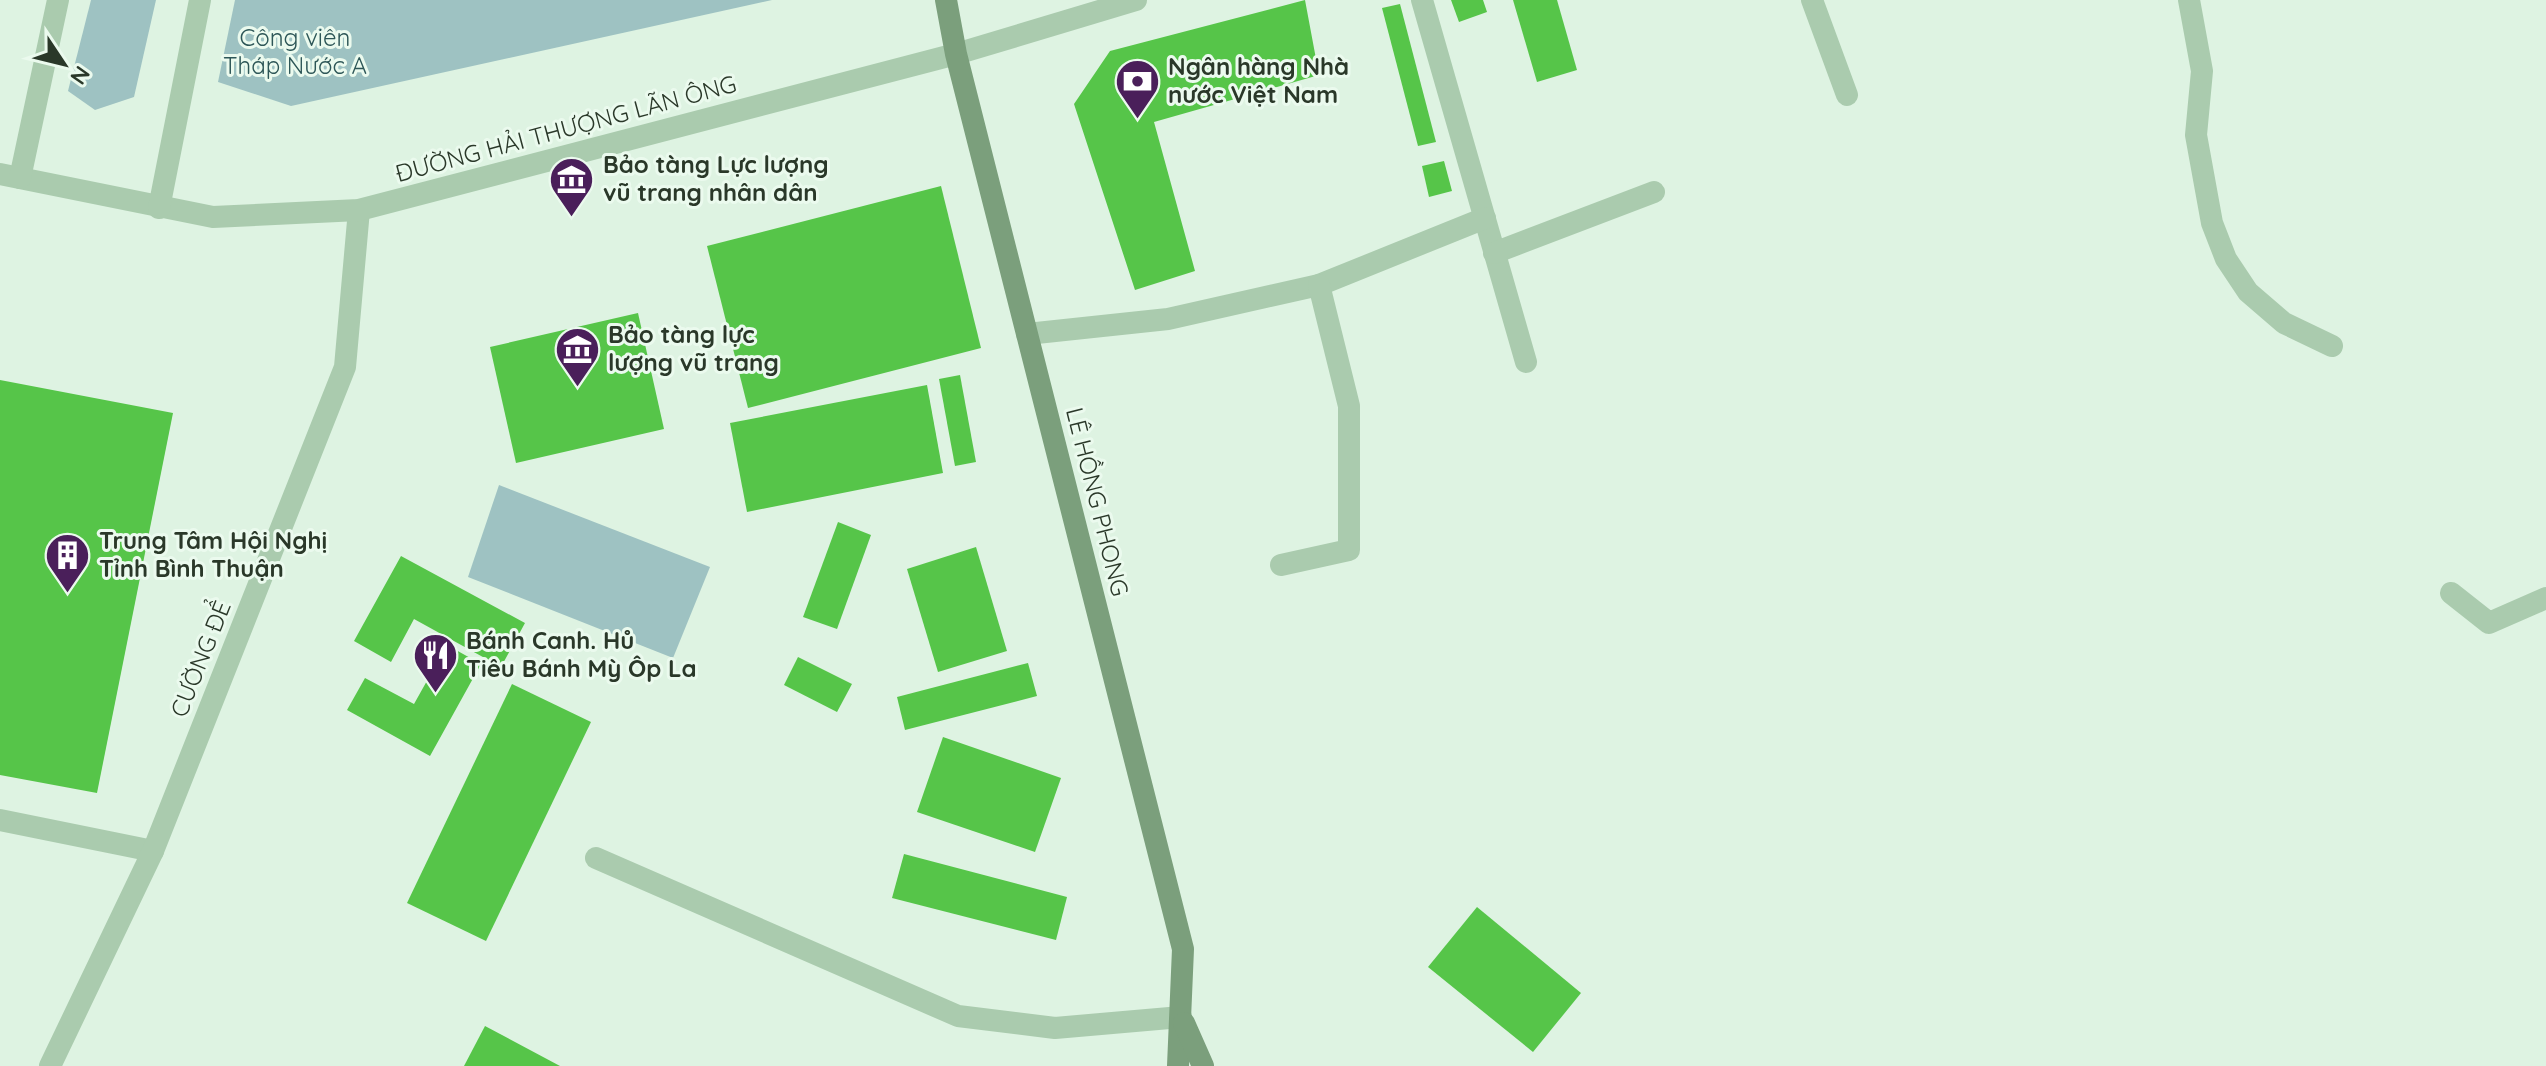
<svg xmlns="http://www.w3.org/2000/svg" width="2546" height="1066" font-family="Quicksand,sans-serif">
  <rect width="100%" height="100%" fill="#def3e2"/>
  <g fill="#9ec2c2">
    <polygon points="91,0 156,0 134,97 95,110 68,91"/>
    <polygon points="235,0 772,0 291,106 218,82"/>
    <polygon points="499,485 710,567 673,658 468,577"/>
  </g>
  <g fill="#56c549">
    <polygon points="1305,0 1319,75 1154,122 1195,271 1135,290 1074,104 1110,51"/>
    <polygon points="1451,0 1483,0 1487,12 1459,22"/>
    <polygon points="1513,0 1557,0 1577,70 1537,82"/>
    <polygon points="1400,4 1436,142 1418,146 1382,8"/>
    <polygon points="1444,161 1452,191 1429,197 1422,166"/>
    <polygon points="941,186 981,348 748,408 707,246"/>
    <polygon points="638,313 664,429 516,463 490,347"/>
    <polygon points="960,375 976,462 955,466 939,379"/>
    <polygon points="0,380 173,413 97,793 0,775"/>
    <polygon points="927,385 943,473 747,512 730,423"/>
    <polygon points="838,522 871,535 837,629 803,617"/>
    <polygon points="976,547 1007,651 938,672 907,569"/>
    <polygon points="401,556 525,623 501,667 414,619 391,662 354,641"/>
    <polygon points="447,645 481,664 430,756 347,710 365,678 414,704"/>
    <polygon points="798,657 852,684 837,712 784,685"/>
    <polygon points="1028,663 1037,696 905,730 897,697"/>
    <polygon points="512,684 591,722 486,941 407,903"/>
    <polygon points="943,737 1061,778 1035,852 917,812"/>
    <polygon points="904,854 1067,897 1056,940 892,898"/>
    <polygon points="1477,907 1581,993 1533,1052 1428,967"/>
    <polygon points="485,1026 560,1066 464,1066"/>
  </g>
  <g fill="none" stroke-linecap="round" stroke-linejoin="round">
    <g stroke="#aacbae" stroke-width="22">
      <polyline points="1422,0 1526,362"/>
      <polyline points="1812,0 1847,95"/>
      <polyline points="2189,0 2202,71 2196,135 2212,223 2226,259 2248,292 2284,323 2332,346"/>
      <polyline points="1494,253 1654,192"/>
      <polyline points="1027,334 1168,319 1319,285 1485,218"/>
      <polyline points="1281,565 1349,550 1349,406 1319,285"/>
      <polyline points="2451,593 2489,623 2546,598"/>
      <polyline points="596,858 958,1016 1055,1028 1181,1017"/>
    </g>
    <g stroke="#aacbae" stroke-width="22">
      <polyline points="0,820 153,851"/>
      <polyline points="50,1066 153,851 345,367 359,210"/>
    </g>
    <g stroke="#aacbae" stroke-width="22">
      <polyline points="0,174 213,217 359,210 956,54 1136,0"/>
      <polyline points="20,178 58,0"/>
      <polyline points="159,208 200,0"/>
    </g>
    <g stroke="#7b9f7c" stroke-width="22">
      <polyline points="946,0 956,54 1183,949 1178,1066"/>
      <polyline points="1184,1023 1203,1066"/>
    </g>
  </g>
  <defs>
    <symbol id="bank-pin" viewBox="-11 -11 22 30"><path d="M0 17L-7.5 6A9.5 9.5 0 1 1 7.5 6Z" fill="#4a1f5a" stroke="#ebfaee"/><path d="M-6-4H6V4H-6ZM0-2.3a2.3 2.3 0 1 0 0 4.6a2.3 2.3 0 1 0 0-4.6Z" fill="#fff"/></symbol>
    <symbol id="museum-pin" viewBox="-11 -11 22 30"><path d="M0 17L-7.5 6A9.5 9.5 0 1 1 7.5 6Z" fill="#4a1f5a" stroke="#ebfaee"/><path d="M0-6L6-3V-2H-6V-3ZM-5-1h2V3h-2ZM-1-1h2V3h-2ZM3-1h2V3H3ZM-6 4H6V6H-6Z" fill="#fff"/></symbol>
    <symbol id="building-pin" viewBox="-11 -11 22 30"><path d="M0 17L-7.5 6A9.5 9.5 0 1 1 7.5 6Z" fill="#4a1f5a" stroke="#ebfaee"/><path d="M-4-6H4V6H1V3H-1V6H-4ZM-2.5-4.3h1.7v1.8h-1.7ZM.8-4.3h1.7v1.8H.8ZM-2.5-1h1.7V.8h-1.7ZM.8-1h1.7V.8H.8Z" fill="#fff"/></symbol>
    <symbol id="restaurant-pin" viewBox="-11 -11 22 30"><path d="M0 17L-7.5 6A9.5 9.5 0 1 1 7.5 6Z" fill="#4a1f5a" stroke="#ebfaee"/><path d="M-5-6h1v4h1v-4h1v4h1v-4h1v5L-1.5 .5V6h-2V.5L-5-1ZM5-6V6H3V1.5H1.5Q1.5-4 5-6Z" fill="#fff"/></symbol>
  </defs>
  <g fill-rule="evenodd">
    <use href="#bank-pin" x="1112" y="56" width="51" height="69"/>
    <use href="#museum-pin" x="546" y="154" width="51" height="69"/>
    <use href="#museum-pin" x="552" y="324" width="51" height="69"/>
    <use href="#building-pin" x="42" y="530" width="51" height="69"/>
    <use href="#restaurant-pin" x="410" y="630" width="51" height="69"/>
  </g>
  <g text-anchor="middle" stroke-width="6" stroke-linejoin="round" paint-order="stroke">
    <g font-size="24" fill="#2d5657" stroke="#ebfaee">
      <text x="295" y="46">Công viên<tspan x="295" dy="28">Tháp Nước A</tspan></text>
    </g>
    <g font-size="24" font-weight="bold" fill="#2a3829" stroke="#ebfaee" text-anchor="start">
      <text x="1168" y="75">Ngân hàng Nhà<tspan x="1168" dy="28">nước Việt Nam</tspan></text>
      <text x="603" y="173">Bảo tàng Lực lượng<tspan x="603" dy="28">vũ trang nhân dân</tspan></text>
      <text x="608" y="343">Bảo tàng lực<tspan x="608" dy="28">lượng vũ trang</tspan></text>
      <text x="99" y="549">Trung Tâm Hội Nghị<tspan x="99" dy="28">Tỉnh Bình Thuận</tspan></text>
      <text x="466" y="649">Bánh Canh. Hů<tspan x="466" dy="28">Tiêu Bánh Mỳ Ôp La</tspan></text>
    </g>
    <g font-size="24" fill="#2a3829" stroke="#ebfaee">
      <text transform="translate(566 129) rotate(-15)" y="8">ĐƯỜNG HẢI THƯỢNG LÃN ÔNG</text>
      <text transform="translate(1097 502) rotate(76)" y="8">LÊ HỒNG PHONG</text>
      <text transform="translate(201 659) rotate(-68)" y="8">CƯỜNG ĐỂ</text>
    </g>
  </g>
  <g transform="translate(64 64) rotate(125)" stroke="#ebfaee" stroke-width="6" paint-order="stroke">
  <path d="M0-6L14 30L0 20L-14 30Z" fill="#2a3829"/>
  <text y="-12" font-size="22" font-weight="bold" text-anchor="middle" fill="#2a3829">N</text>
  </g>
</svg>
